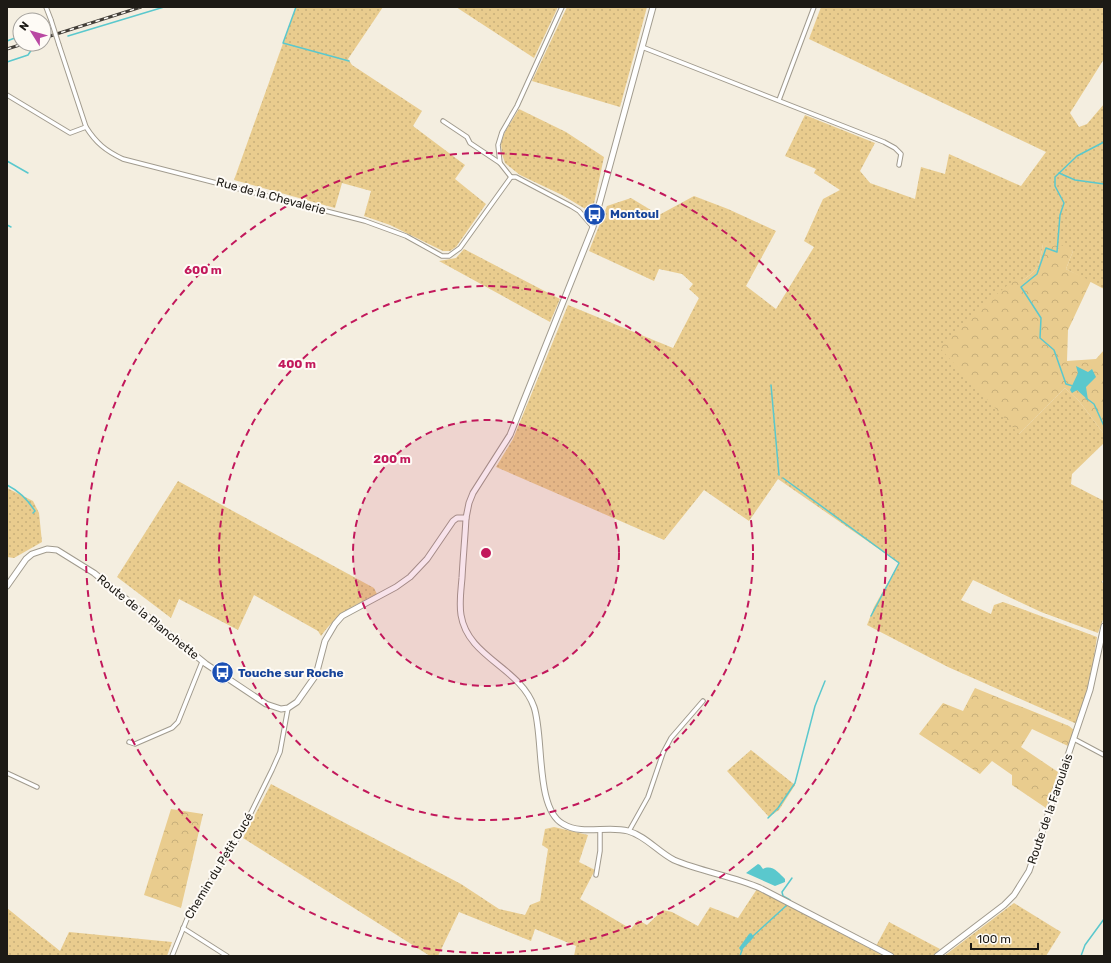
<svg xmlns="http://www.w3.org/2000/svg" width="1111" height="963" font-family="Rubik,sans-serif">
  <defs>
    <pattern id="grass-dots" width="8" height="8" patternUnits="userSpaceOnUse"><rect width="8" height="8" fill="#e9cc8e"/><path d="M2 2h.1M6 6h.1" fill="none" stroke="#c7af7a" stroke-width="1.8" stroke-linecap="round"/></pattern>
    <pattern id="forest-crowns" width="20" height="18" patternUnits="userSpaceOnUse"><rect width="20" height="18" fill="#e9cc8e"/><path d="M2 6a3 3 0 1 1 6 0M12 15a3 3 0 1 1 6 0" fill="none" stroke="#c7af7a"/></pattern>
  </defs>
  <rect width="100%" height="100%" fill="#f4eee0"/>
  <g fill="url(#grass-dots)">
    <polygon points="296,7 383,7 348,59 352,65 422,111 413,126 465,165 455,179 486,204 456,247 450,251 443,251 390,225 364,216 371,191 342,183 335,208 234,180"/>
    <polygon points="456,7 558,7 534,58"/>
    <polygon points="567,7 647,7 620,107 532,81"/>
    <path d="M821 7H1104V59L1070 113 1079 127 1087 124 1104 104V289L1066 269 1073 251 1043 244C1039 264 1041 268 1023 280L1019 434 1065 388 1079 401 1104 434V443L1072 474 1071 484 1104 501V578L1102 582 1104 584V617L1098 633 1041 612 973 580 961 600 991 614 994 605 1003 602 1097 637 1090 682 1077 724 948 667 867 625 874 607 899 563 778 479 749 521 704 490 664 540 496 467 513 439 568 305 673 348 699 298 689 289 693 284 682 274 659 269 654 281 589 251 607 206 631 198 659 215 694 196 728 209 776 231 746 286 776 309 814 247 804 241 823 199 840 190 814 173 816 169 785 156 805 115 875 143 860 171 870 183 915 199 921 167 945 174 949 154 1021 186 1046 152 809 39Z"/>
    <polygon points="519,109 566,132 604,157 592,213 562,195 520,175 505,163 502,154 501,143 505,132"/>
    <polygon points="464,249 560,299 550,322 439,261 456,258"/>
    <path d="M178 481 374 588 377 594C351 607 339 612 321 636L318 631 254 595 238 630 179 599 171 618 117 577Z"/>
    <polygon points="7,488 33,501 39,513 42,542 14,558 7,557"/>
    <polygon points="751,750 795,785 779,810 769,817 727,771"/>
    <polygon points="271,784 461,884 499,909 525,915 530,905 540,901 548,849 542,845 545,829 554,827 588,835 579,862 595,870 580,899 631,929 638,920 647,925 663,910 672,912 698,926 710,907 738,918 757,889 884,956 574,956 576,946 535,929 531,941 459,912 438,956 430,956 243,838"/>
    <polygon points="1014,903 1061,932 1046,956 944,956"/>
    <polygon points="7,908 60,951 69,932 172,942 167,956 7,956"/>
    <polygon points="889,922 940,949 933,956 894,956 876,946"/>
  </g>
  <g fill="url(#forest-crowns)">
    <path d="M1055 242 1073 251 1066 269 1091 281 1068 330 1067 361 1096 359 1104 350V434L1079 401 1065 388 1019 434 939 347C964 322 990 299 1018 277L1023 280C1041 268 1039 264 1043 244Z"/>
    <polygon points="975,688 1069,726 1074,730 1068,746 1032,729 1021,747 1058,772 1046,808 1012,785 1012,775 992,761 980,774 919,734 943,703 963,711"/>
    <polygon points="171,809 203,814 181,908 144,895"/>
  </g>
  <g fill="#5ac8cd">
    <polygon points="1076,366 1088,372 1092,369 1096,377 1086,387 1088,400 1077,390 1072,393 1070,390 1078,373"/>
    <path d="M758 864 760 865 763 869C772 864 779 873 785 879V882L775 886 746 873Z"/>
    <polygon points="751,933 754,937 741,951 739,948 749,934"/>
  </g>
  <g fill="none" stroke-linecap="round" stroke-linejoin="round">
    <g stroke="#5ac8cd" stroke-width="1.5">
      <polyline points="296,7 283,43 349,61"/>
      <polyline points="68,36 164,7"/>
      <polyline points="7,41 20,36"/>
      <polyline points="44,43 45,43"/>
      <polyline points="7,62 28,55 34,46 41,44"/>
      <polyline points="7,161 28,173"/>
      <polyline points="1059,173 1075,180 1104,184"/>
      <polyline points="7,225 11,227"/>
      <polyline points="771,385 779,475"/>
      <polyline points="1073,386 1066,384 1054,350 1040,338 1041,318 1021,287 1037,274 1046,248 1057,252 1060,215 1064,203 1055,186 1055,177 1077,156 1104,142"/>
      <polyline points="1086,398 1094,404 1104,426"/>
      <polyline points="783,478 899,563 871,616"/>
      <path d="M7 485C19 491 28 500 35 511L33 513"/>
      <polyline points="768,818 778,808 795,783 815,706 825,681"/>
      <polyline points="790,900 783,896 782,892 792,878"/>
      <polyline points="753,936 787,905"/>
      <polyline points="740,956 742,950"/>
      <polyline points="1081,956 1085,945 1104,919"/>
    </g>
    <defs>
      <g id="street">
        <polyline points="46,7 51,20"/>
        <path d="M59 45 86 127C96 143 106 151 123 159L365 221 406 236 442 256H449L460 248 511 177"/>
        <polyline points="642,47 884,142 895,148 901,154 899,165"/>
        <polyline points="7,95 70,133 86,127"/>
        <polyline points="779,100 814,7"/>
        <polyline points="443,121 467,137 470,143 500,163"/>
        <polyline points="511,177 500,163 498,145 502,132 517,106 562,7"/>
        <polyline points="511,177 516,177 571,206 579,211 593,227"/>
        <polyline points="1074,739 1104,755"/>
        <polyline points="129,742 135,744 172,728 178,722 202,662"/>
        <polyline points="7,773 37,787"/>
        <polyline points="629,831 648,797 663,753 671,738 703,701"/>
        <polyline points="596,875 600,851 600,829"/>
        <polyline points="183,928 227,956"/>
        <polyline points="172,956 189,914 241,833 272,770 280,752 288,708"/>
      </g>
      <g id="secondary">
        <path d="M653 7 593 227 510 435 473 493 469 503 466 518C465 538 463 558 462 578 461 590 459 603 461 615 468 658 520 667 534 707 544 736 535 809 563 824 583 836 607 825 628 831 646 836 658 852 674 860 702 872 733 876 760 888L891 956"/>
        <polyline points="7,586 26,559 32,554 47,549 57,550 94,573 206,664 266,704 281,709 288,708 297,702 316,675 325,641 335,624 342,616 396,587 410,577 427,559 453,521 457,518 466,518"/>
        <polyline points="937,956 1004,905 1014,895 1029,871 1090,690 1104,626"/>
      </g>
    </defs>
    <use href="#street" stroke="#a19b8e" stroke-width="5.5"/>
    <use href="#secondary" stroke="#a19b8e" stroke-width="7"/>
    <use href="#street" stroke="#fff" stroke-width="3.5"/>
    <use href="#secondary" stroke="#fff" stroke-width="5"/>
    <defs>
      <g id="rail">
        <polyline points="44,38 141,7"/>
        <polyline points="7,49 23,44"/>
      </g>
    </defs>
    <use href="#rail" stroke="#423e38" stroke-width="3"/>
    <use href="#rail" stroke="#fefbf6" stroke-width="1.5" stroke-dasharray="4.5" stroke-linecap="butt"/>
    <defs>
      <polyline id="street-bridge" points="51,20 59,45"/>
    </defs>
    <use href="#street-bridge" stroke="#a19b8e" stroke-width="5.5" stroke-linecap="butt"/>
    <use href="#street-bridge" stroke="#fff" stroke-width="3.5"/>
  </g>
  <circle cx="486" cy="553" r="133" fill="#c2185b" fill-opacity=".12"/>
  <g fill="none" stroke="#c2185b" stroke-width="2" stroke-dasharray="7 5">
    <circle cx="486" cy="553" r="133"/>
    <circle cx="486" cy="553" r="267"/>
    <circle cx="486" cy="553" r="400"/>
  </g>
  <defs>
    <symbol id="bus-disc" viewBox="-11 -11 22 22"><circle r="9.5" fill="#1a4fb4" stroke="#fefbf6"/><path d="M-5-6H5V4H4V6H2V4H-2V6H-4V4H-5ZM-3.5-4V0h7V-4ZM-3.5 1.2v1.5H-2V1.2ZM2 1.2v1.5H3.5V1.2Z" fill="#fff"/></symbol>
  </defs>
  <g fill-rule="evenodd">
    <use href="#bus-disc" x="582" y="202" width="25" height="25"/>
    <use href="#bus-disc" x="210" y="660" width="25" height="25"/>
  </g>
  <g text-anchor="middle" stroke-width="4" stroke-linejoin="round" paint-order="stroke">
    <g font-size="12" fill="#1d1a15" stroke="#fefbf6">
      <text transform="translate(271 196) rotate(15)" y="4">Rue de la Chevalerie</text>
      <text transform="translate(148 617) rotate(39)" y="4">Route de la Planchette</text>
      <text transform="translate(1050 809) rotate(-71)" y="4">Route de la Faroulais</text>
      <text transform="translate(219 866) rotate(-59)" y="4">Chemin du Petit Cucé</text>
    </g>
    <g font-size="12" font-weight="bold" fill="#164399" stroke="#fefbf6" text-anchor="start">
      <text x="610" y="218">Montoul</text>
      <text x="238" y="677">Touche sur Roche</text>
    </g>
  </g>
  <circle cx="486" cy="553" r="6" fill="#c2185b" stroke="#fefbf6" stroke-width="2"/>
  <g font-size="12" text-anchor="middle" font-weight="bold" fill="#c2185b" stroke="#fefbf6" stroke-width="4" stroke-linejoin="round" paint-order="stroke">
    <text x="203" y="274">600 m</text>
    <text x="297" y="368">400 m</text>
    <text x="392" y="463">200 m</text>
  </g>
  <rect width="1111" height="963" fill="none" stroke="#1d1a15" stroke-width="16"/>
  <g transform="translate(32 32) rotate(307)"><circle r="19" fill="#fefbf6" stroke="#a4a19c"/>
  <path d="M0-3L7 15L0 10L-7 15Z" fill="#b948a3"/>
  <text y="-6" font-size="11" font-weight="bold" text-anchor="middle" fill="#1d1a15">N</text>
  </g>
  <path d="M971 943v6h67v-6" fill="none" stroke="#1d1a15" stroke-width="2"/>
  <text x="977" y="943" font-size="12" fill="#1d1a15" stroke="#fefbf6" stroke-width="3" paint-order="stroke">100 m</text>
</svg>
